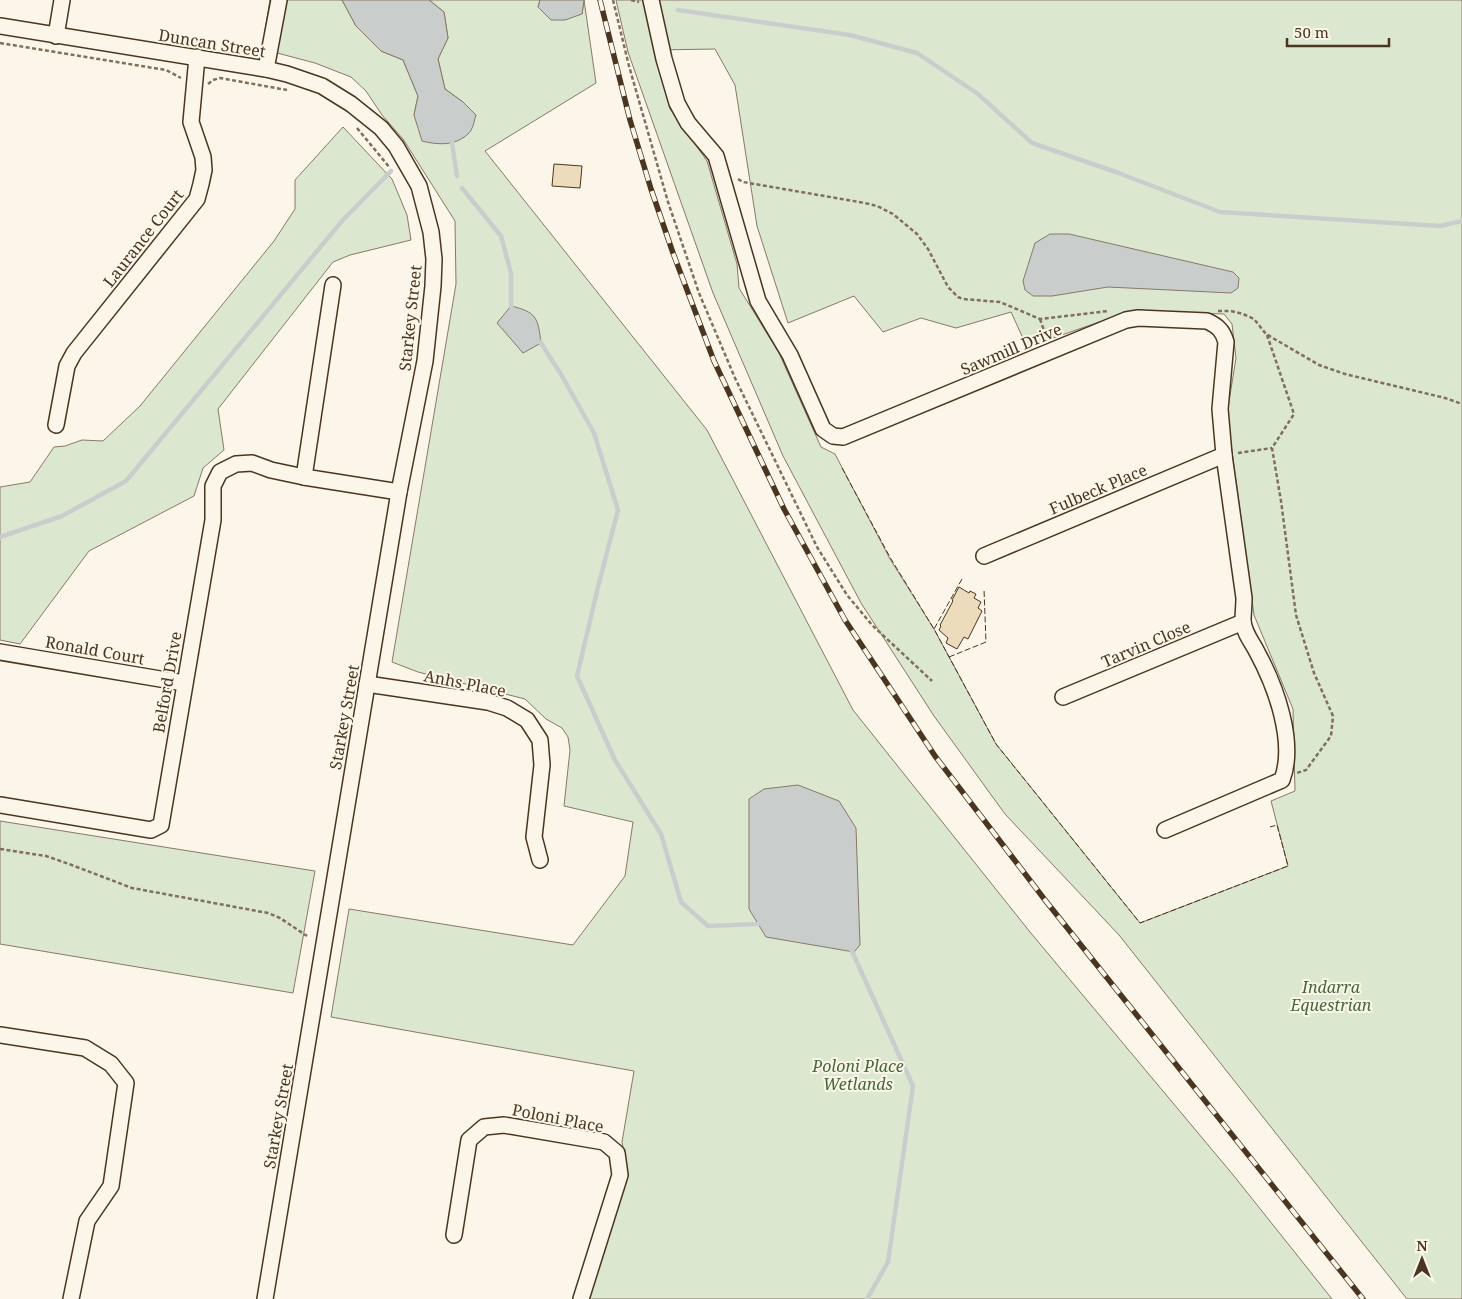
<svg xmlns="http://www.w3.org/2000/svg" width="1462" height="1299" font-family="'Noto Serif',serif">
  <rect width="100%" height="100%" fill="#fbf6e9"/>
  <g fill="#dce7d0" stroke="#887966" fill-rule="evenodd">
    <polygon points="270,0 342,0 356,26 381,51 403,60 418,96 414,115 463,102 445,89 438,59 448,38 444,12 429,0 540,0 538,7 582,14 584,0 596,83 485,151 707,430 853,710 1030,932 1234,1176 1332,1299 589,1299 628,1174 622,1142 634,1071 331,1017 349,909 573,945 625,876 633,822 564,806 570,750 568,737 562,728 546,719 525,699 418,672 392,662 456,284 455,221 403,139 382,115 366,91 351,77 315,63 262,49"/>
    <path d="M616 0H1462V1299H1407L1119 935 1005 814 934 716 861 603 783 456 713 293 628 52ZM715 49 735 85 757 226 788 323 854 296 883 332 921 318 956 328 1011 312 1027 347 1131 311 1224 314 1232 324 1236 358 1227 414 1254 615 1293 709 1295 791 1271 801 1288 866 1140 923 996 744 934 629 890 559 835 454 821 447 779 353 739 288 737 264 707 161 670 109 655 50Z"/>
    <polygon points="343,127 392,179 407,215 411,240 350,255 333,262 218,409 224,450 203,468 194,496 89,551 20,644 0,640 0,487 30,482 54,447 65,446 82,440 103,441 140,406 274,241 295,209 295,180"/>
    <polygon points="0,821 315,871 293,993 0,944"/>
  </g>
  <g fill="#c9cecd" stroke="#887966">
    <path d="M342 0H429L444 12 448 38 438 59 445 89 463 102 476 115C474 121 473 130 468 134 455 146 438 145 422 141L414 115 418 96 403 60 381 51 356 26Z"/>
    <polygon points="540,0 584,0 582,14 565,20 551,20 538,7"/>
    <polygon points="1050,234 1069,234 1233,272 1239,278 1238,288 1231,293 1108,287 1052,296 1033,296 1025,290 1023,281 1035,243"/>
    <path d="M511 306C536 312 538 317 541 343L523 353 497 323Z"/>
    <polygon points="798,785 839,801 856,828 860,945 854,952 766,937 749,909 749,799 764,789"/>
  </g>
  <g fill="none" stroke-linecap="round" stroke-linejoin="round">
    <g stroke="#c9cecd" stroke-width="4.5">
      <polyline points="678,10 850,35 917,53 978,94 1032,143 1116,172 1220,212 1440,226 1462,221"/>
      <polyline points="453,138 452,143 457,176"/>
      <polyline points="462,188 501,236 511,273 511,306 513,311"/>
      <polyline points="536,339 541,343 562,376 594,433 618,510 598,587 577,676 615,760 661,834 681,902 708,926 758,924 763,921"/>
      <polyline points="0,537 62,516 126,481 342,221 391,171"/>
      <polyline points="851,949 913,1086 888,1262 867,1299"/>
    </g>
  </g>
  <g fill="#ecdcbc" stroke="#4a3520">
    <polygon points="554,164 582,166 580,188 552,186"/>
    <polygon points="959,587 969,593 970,591 976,594 974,598 981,602 978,608 982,611 968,639 964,637 957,649 946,643 948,638 939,630 941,626 940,625 953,601 952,600"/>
  </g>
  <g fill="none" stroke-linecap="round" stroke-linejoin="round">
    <defs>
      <g id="minor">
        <path d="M651 0 664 59 677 103 688 123 716 156 758 301 790 355 823 429 833 436 843 437 1126 320 1138 318 1207 321C1218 326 1223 331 1226 342L1220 409 1224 455 1244 598C1244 606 1243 614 1243 621 1244 633 1252 642 1257 652 1276 687 1296 742 1282 780L1165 830"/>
        <polyline points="0,26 266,69 287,74 322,86 351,104 381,128 396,146 419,186 431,232 434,259 433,286 425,361 399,492 265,1299"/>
        <polyline points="56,36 62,0"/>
        <polyline points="266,69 279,0"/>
        <polyline points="56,425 67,366 74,353 197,199 201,184 204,170 203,157 191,122 197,57"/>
        <polyline points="304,477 333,285"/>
        <polyline points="984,556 1224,455"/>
        <polyline points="0,652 184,683"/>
        <polyline points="367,684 488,702 507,708 527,720 540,740 542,765 534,837 540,860"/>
        <polyline points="1063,697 1243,622"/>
        <polyline points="0,805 151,830 161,825 213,520 213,486 220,472 236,464 252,463 271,470 304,477 399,492"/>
        <polyline points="0,1035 85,1048 111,1064 126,1083 111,1186 87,1221 71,1299"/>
        <polyline points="454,1235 469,1140 484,1127 504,1125 604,1142 617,1153 620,1175 581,1299"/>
      </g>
    </defs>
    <use href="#minor" stroke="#4a3520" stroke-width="18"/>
    <g stroke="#7f6f5c" stroke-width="2.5" stroke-dasharray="4 2.5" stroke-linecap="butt">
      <polyline points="613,0 629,66 668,202 699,293 735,378 817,547 847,595 872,625 932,681"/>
      <polyline points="631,0 639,2"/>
      <polyline points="0,43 166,70 181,78"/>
      <polyline points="208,84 213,80 220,78 287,90"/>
      <polyline points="357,128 390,168"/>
      <polyline points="738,179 743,182 865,203 877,206 893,214 917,234 928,249 948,287 958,297 963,299 1000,302 1040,319 1108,311"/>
      <polyline points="1218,311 1231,311 1243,314 1254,319 1266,334 1319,365 1345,374 1445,398 1462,404"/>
      <polyline points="1040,319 1047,339"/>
      <polyline points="1267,335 1294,414 1272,448 1281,501 1296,615 1314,673 1333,716 1331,736 1306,770 1297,773"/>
      <polyline points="1238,453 1272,448"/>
      <polyline points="0,849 46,856 69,864 132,888 268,913 280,918 307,936"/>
    </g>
    <use href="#minor" stroke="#fbf6e9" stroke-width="15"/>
    <defs>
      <polyline id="rail" points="600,0 630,120 651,189 673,253 714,361 784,509 845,620 935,756 1045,900 1363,1299"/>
    </defs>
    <use href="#rail" stroke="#4a3520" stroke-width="5.5"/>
    <use href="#rail" stroke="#fbf6e9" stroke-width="4" stroke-dasharray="11" stroke-linecap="butt"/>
    <g stroke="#4a3520" stroke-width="1" stroke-dasharray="6 2.5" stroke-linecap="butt">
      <polyline points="842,468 891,559 934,629"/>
      <polyline points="962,579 934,629 996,744 1140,923 1288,866 1277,825 1270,827"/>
      <polyline points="949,657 986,642 984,589"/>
    </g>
  </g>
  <g text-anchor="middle" stroke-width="4" stroke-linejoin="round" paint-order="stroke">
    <g font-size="16" fill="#4a3520" stroke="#fbf6e9">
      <text transform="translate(212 43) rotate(9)" y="6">Duncan Street</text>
      <text transform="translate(143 238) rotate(-52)" y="6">Laurance Court</text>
      <text transform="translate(410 318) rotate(-84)" y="6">Starkey Street</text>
      <text transform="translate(1011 349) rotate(-23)" y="6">Sawmill Drive</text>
      <text transform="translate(1098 489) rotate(-23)" y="6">Fulbeck Place</text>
      <text transform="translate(1146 644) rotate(-23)" y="6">Tarvin Close</text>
      <text transform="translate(95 650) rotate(10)" y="6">Ronald Court</text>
      <text transform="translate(167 682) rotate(-80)" y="6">Belford Drive</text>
      <text transform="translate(465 683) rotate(11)" y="6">Anhs Place</text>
      <text transform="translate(344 717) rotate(-80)" y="6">Starkey Street</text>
      <text transform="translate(278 1116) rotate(-80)" y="6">Starkey Street</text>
      <text transform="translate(558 1118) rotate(11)" y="6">Poloni Place</text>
    </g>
    <g font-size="16" font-style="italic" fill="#436837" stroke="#fbf6e9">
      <text x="1331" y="993">Indarra<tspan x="1331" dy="18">Equestrian</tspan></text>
      <text x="858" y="1072">Poloni Place<tspan x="858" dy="18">Wetlands</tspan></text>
    </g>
  </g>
  <g transform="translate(1422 1259)" stroke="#fbf6e9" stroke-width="4" paint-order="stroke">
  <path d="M0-4L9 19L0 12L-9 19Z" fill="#4a3520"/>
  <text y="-8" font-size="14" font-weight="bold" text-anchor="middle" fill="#4a3520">N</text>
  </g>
  <path d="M1287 38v8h102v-8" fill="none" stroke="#4a3520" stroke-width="2.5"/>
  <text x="1294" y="38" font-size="15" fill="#4a3520" stroke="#fbf6e9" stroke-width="4" paint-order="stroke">50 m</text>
</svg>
